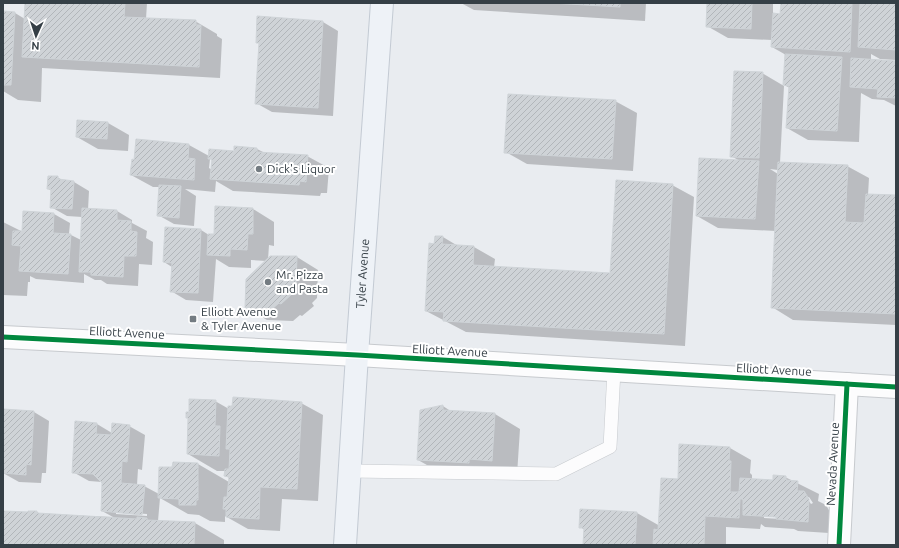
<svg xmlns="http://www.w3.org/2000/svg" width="899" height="548" font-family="Ubuntu,sans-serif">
  <defs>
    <pattern id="building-hatch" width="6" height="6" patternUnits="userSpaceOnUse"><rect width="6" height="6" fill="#cfd3d7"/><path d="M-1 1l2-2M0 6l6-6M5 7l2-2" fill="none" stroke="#b2b6ba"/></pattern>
  </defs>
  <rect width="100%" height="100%" fill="#e9ecf0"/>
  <g fill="#0003" fill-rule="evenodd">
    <polygon points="26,3 147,3 146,19 195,21 217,34 217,36 222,39 220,78 42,68 41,102 18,100 3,91 3,12 15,13 25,19"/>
    <polygon points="461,3 646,3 645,21 474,10"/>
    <polygon points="708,3 773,3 773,14 781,15 782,3 896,3 896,60 880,59 871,54 871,61 896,62 896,106 884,100 872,99 861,93 859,142 808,140 787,128 790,88 784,85 786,55 772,47 772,40 728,38 707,26"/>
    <polygon points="323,22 338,31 333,116 272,112 256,103 260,44 257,42"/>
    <path d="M762 73 784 86 780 163 847 166 869 178 868 195 896 196V325L793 320 772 307 776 231 718 228 697 216 740 161 731 156ZM770 169 778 170V174Z"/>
    <polygon points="615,101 637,113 633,171 527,164 506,152"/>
    <polygon points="108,123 129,135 128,151 98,149 77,137"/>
    <path d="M137 140 189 145 209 156 257 149 265 153 307 156 329 168 327 193H321L320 196 233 191 216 181 215 192 185 189 196 196 194 226 174 224 158 215 160 187H153L131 175 135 161ZM210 159 213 160 212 170 209 168Z"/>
    <polygon points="57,177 64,181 74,182 89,191 88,210 117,211 132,220 132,223 147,231 146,238 153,242 152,265 139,264 138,286 107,284 101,280 95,280 84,274 84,283 36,279 30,276 30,282 28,282 27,296 3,295 3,222 23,232 24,212 54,214 70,223 69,234 81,240 82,217 67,216 51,207 52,191 48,189"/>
    <polygon points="672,185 694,197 685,346 466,332 426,311 435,245 443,237 458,246 474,247 495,259 494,267 611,274"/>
    <polygon points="253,209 274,222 274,246 269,245 268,260 297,257 318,270 317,298 312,303 314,306 302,316 300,315 293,321 267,320 246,308 267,261 251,260 251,268 229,267 216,259 213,302 186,300 171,291 172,267 164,262 166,228 201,230 209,235 215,235"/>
    <path d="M215 401 229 409 301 403 323 415 318 501 282 499 280 531 248 529 225 516V522L210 521 199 515 188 514 160 498 158 521 195 523 224 540V545H3V512H37L40 514 113 517 102 511V482L89 481 73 472 76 422 97 424 112 433 129 426 145 435 142 470 138 469 137 485 144 486 159 494 173 468 174 463 198 464 229 482 230 478 225 476 226 471H217L188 454ZM116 512 147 514V516L116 514Z"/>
    <polygon points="443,406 452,412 495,414 520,429 517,475 443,474 418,460"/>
    <polygon points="3,410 34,412 49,421 46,473 42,473 41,483 19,482 3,473"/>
    <path d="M680 445 730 448 751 460 750 473 752 475V479L774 481 785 477 819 494 818 501 826 505 830 512 829 533 798 531 794 529 765 527 761 524 760 529 726 527V545H584L585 530 580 527 581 510 637 513 660 526 679 480ZM806 497H809L813 503 811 504ZM764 516 781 517V519L764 518Z"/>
  </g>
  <g fill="url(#building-hatch)" stroke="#cfd4d8">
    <polygon points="25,3 125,3 124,17 196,20 196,25 201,25 199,67 22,57"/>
    <polygon points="551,3 620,3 620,7"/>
    <polygon points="707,3 752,3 751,29 706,27"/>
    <polygon points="781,3 852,3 850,52 771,47 773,13 780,14"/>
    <polygon points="860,3 896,3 896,50 858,47"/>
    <polygon points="3,11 15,12 11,85 3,85"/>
    <polygon points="257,16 323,21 318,108 255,104 259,43 256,43"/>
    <polygon points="785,54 842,57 837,131 786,128 789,86 783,85"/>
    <polygon points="851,58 896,61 896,98 877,97 878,89 850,87"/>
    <polygon points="734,71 763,72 759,158 730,157"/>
    <polygon points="508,94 616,100 612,159 504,153"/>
    <polygon points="77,120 108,122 107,139 76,137"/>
    <polygon points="136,139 189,144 188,158 195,159 194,180 130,175 132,159 134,160"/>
    <polygon points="234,146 257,148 257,152 308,155 306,182 300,181 299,185 210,179 212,159 208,159 209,149 234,151"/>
    <polygon points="699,158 759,161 755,219 696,216"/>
    <polygon points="778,162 848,165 845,222 864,223 866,194 896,195 896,314 771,308"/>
    <polygon points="48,176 58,176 58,179 74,181 72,209 50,208 51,189 47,189"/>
    <polygon points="616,180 673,184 664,334 443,321 444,312 425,311 429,243 434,244 435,236 443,236 442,244 474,246 473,265 610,273"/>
    <polygon points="159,185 181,186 179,218 157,216"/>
    <polygon points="215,206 253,208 253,234 248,234 247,250 230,249 230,256 207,255 208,234 214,234"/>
    <polygon points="82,208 117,210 117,220 131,221 131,231 137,232 136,256 124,256 123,277 91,275 91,272 79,272"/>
    <polygon points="23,211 54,213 53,233 71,234 68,274 19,271 21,246 12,245 13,231 22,231"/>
    <polygon points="165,227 201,229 198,293 170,292 172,263 163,262"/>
    <polygon points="270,256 297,256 296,286 291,291 293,293 281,304 279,303 271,310 245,308 246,279"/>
    <polygon points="233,397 302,402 297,489 260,487 259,519 226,517 226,509 223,509 224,497 227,497 229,477 224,476 225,469 229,469 230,449 226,449 228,406 232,406"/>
    <polygon points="189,399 216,400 215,426 220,426 219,456 187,454 188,418 186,418 186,412 189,412"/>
    <polygon points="443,405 443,410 495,413 492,461 469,459 469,463 417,460 420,410"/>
    <polygon points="3,409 34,411 31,465 26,464 26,475 3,473"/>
    <polygon points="75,421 97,423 96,434 111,435 112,423 130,425 127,462 122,461 121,483 145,485 142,515 101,511 102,483 93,474 72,473"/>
    <polygon points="679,444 730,447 729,461 731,461 730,492 739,492 740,478 773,480 773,475 786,476 786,480 798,481 797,491 804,491 809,499 808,522 776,519 776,517 743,515 743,499 740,499 739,518 705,516 704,545 713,545 653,545 654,529 658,530 661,478 678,479"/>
    <polygon points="173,462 198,463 198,500 196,500 196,505 179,505 179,499 158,498 159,467 172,467"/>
    <polygon points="580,509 637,512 635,545 583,545 584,528 579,528"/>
    <polygon points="3,511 28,512 28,511 37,511 37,513 137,519 137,517 147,518 147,520 195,522 194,545 3,545"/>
  </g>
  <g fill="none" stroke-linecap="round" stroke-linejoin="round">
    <defs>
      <polyline id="service" points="350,471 556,474 610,447 614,370"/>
      <polyline id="minor" points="839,545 847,384"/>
      <polyline id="tertiary" points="3,337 357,355 896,387"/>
      <g id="secondary">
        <path id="s1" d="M345 545 357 355 382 3"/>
      </g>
    </defs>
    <use href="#service" stroke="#c7cace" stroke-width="14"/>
    <use href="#minor" stroke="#c7cace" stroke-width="24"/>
    <use href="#tertiary" stroke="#c7cace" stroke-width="24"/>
    <use href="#secondary" stroke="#c3cad3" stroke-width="24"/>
    <use href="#service" stroke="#fcfcfd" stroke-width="13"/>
    <use href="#minor" stroke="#fcfcfd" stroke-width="22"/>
    <use href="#tertiary" stroke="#fcfcfd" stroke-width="22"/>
    <use href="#secondary" stroke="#eef2f7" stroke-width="22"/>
    <defs>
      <g id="cycleway">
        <polyline points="3,337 357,355 896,387"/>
        <polyline points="839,545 847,384"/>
      </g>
    </defs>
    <use href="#cycleway" stroke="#fff" stroke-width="8"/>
    <use href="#cycleway" stroke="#00873e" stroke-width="5"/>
  </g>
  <g fill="#747c82" stroke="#fff" stroke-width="1.5">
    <circle cx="259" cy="169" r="4"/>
    <circle cx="268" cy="282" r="4"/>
    <rect x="189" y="315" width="8" height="8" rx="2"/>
  </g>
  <g text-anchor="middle" stroke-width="4" stroke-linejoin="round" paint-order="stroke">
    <g font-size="12" fill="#353f46" stroke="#fff" text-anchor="start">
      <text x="267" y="173">Dick's Liquor</text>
      <text x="276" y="279">Mr. Pizza<tspan x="276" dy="14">and Pasta</tspan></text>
      <text x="201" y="316">Elliott Avenue<tspan x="201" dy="14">&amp; Tyler Avenue</tspan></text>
    </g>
    <g font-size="12" fill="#353f46" stroke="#fff">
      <text dy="4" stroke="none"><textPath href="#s1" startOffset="272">Tyler Avenue</textPath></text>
      <text transform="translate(127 333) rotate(3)" y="4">Elliott Avenue</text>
      <text transform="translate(450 351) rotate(3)" y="4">Elliott Avenue</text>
      <text transform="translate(774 370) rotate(3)" y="4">Elliott Avenue</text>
      <text transform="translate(833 464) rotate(-87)" y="4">Nevada Avenue</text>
    </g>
  </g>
  <rect width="899" height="548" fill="none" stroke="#353f46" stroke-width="8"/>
  <g transform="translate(36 36) rotate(183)" stroke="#ffffff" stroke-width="3" paint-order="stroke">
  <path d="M0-3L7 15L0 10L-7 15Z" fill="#353f46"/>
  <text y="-6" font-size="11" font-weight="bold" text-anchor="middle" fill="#353f46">N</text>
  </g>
</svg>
